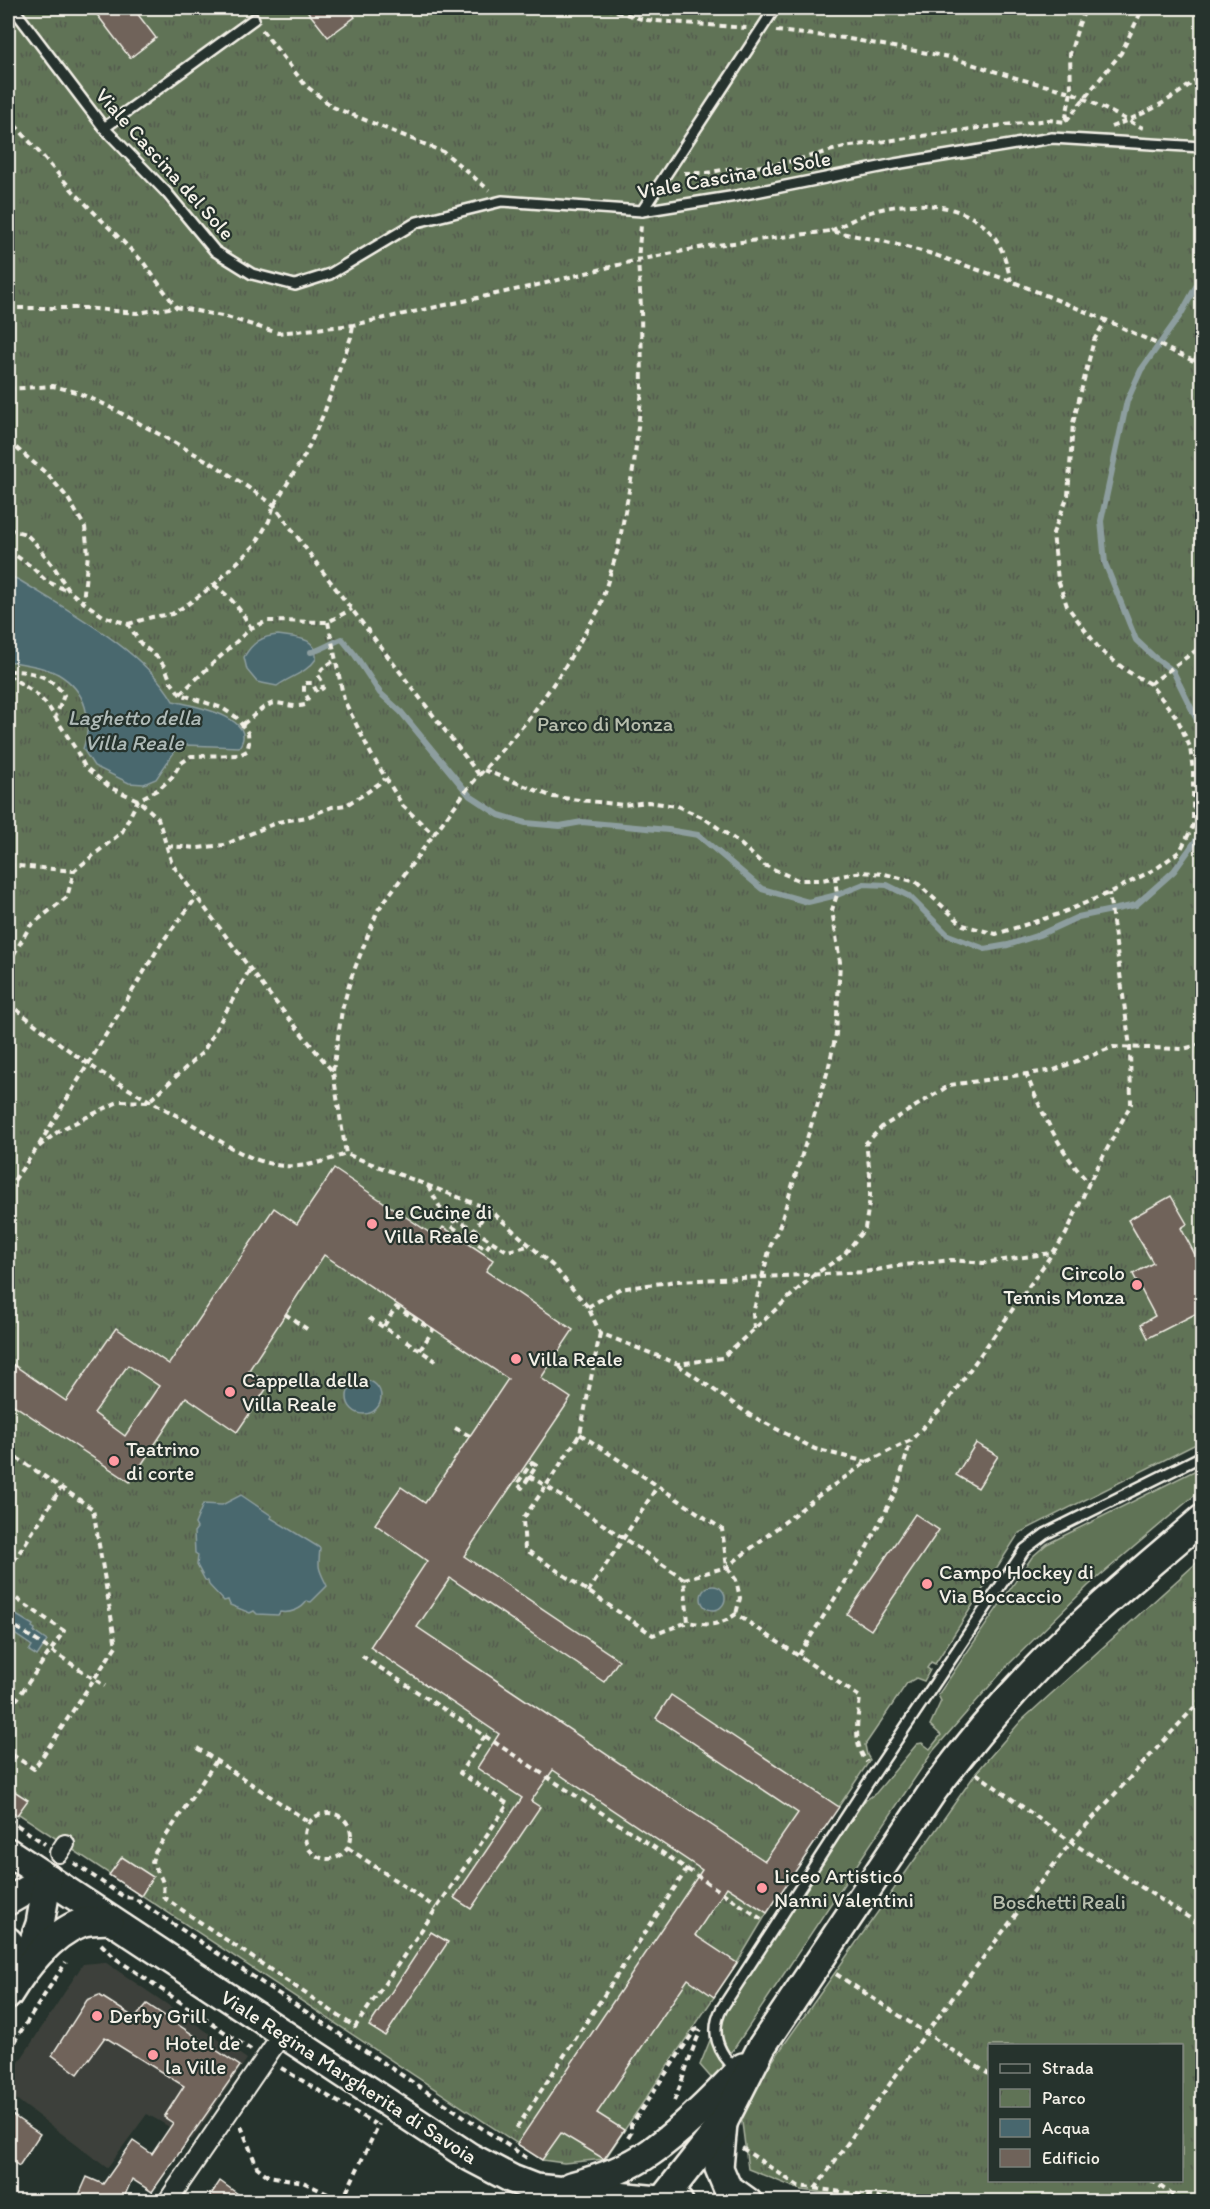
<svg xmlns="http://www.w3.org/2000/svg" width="1210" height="2209" font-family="Itim,sans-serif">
  <defs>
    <pattern id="park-tufts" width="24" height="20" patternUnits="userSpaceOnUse" patternTransform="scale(1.5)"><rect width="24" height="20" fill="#607356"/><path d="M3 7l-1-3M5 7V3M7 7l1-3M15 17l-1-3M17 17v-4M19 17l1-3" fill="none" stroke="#535b4d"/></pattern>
  </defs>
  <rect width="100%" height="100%" fill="#26332d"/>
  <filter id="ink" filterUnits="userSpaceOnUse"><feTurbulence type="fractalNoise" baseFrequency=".0167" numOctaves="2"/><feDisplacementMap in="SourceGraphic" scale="12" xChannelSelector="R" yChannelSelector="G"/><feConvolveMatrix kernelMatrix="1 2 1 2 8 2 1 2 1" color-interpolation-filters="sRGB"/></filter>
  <g filter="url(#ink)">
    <polygon fill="#3c413a" points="105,1962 247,2059 192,2140 147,2114 107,2168 8,2093 8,2079 83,1964"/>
    <polygon fill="#607356" stroke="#aab29f" stroke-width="1.5" points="1202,1467 1202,1489 1088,1586 1008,1665 933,1751 713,2080 700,2065 721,2013 859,1805 876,1793 917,1744 922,1743 930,1749 941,1735 930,1725 941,1701 938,1695 1032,1557 1047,1544"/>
    <g fill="url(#park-tufts)" stroke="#aab29f" stroke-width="1.5" fill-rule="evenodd">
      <polygon points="8,8 1202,8 1202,1441 1019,1533 935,1664 931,1662 927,1668 930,1670 924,1681 916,1678 907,1683 865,1745 867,1755 870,1760 767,1913 737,1963 605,2159 564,2163 542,2160 19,1814 17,1816 8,1809"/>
      <path d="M1202 1558V2201L891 2202 801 2190 748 2169 740 2107 976 1773 1021 1721ZM990 2046H1182V2180H990Z"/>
    </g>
    <g fill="#48676e" stroke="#8d9e9f" stroke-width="1.5">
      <path d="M8 575 19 580C66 609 146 652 173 701 189 705 261 717 239 747L186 745 175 751 156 779 144 784 129 783 94 766 83 749C93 720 87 691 58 674 44 666 23 664 8 661Z"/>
      <path d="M278 635C295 638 318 636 316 659 307 673 291 676 277 686L257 682 247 670 244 657C252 643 262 636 278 635Z"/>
      <circle cx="364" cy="1397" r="17"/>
      <path d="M241 1495 272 1516 271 1518 320 1548C318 1570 318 1567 327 1586L311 1602 307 1601C302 1609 290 1614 280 1612L278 1615 257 1614 254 1611 250 1613 230 1605 228 1600 224 1601 209 1585 208 1581 205 1580 197 1565 198 1555 195 1553 194 1532 197 1528 195 1524 203 1504 222 1505Z"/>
      <circle cx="713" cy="1598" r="12"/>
      <polygon points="8,1612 12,1615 13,1613 33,1625 32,1627 35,1629 34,1632 47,1641 37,1656 29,1651 32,1646 10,1631 8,1634"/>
    </g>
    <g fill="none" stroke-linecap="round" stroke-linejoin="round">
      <g stroke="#8d9e9f" stroke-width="6">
        <polyline points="1202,276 1181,314 1141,370 1127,401 1101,521 1105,563 1136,640 1154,657 1173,671 1202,730"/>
        <path d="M311 652C317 652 333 642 342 639L355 655 380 693 401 712 470 796 499 815 526 823 560 826 582 822 668 830 698 835 762 889 808 902 837 895 864 884 887 885 909 896 948 935 985 949 1008 945 1039 935 1078 917 1136 905 1174 871 1202 832"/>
      </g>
    </g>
    <g fill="#6f635a" stroke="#f4f1e8" stroke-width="1.5" fill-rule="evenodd">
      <polygon points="92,8 133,8 156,38 130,58"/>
      <polygon points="305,8 348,8 355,17 328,37"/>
      <path d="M334 1169 436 1237 443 1227 466 1242 493 1260 486 1271 573 1330 541 1378 571 1398 464 1556 619 1660 604 1682 450 1578 417 1627 765 1861 798 1813 656 1718 671 1695 839 1807 767 1913 727 1887 695 1935 737 1963 714 1997 688 1979 597 2113 624 2130 604 2159 561 2133 542 2160 517 2144 702 1870 553 1770 531 1801 540 1807 471 1909 454 1898 522 1798 477 1768 499 1734 370 1647 427 1561 375 1524 401 1487 425 1503 508 1379 324 1255 249 1370 269 1385 237 1432 186 1397 130 1482 8 1401V1361L66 1401 116 1328 169 1364 274 1208 297 1224ZM128 1365 159 1386 125 1436 94 1413Z"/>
      <polygon points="1171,1196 1187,1224 1181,1228 1203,1270 1203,1310 1148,1338 1141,1324 1155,1316 1133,1274 1153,1263 1128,1220"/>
      <polygon points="976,1443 998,1456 978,1488 956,1475"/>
      <polygon points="915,1514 939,1530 871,1630 847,1614"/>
      <polygon points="8,1787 28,1800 17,1815 8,1809"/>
      <polygon points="122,1857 153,1877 141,1896 109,1875"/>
      <polygon points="431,1932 448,1942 385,2036 369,2026"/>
      <polygon points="99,1995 135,2018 147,2004 240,2066 152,2192 132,2179 122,2202 76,2202 87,2177 103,2184 133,2141 152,2154 173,2123 164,2117 184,2086 105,2037 78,2074 52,2055 87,2000"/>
      <polygon points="8,2112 40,2134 19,2166 8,2158"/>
      <polygon points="220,2181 249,2202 206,2202"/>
    </g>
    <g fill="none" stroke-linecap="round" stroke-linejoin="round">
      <defs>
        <g id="lane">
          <polyline points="13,8 104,128 167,193 215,251 252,274 295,285 330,274 417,222 502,201 642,211 736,196 895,164 1052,138 1202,147"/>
          <polyline points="104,128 254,19"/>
          <polyline points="642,211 775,8"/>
          <path d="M737 2070C718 2053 709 2032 722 2008L868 1783 1025 1549 1045 1534 1202 1456"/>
        </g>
        <g id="street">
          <polyline points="59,1853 65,1844"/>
          <polyline points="167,2202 282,2034"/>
        </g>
        <g id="secondary">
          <polyline points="8,1852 470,2157 512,2179 535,2188 679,2202"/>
          <polyline points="8,1901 48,1878"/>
          <polyline points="8,1941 21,1959 22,1973"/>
          <polyline points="26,1963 40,1924 48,1878"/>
          <path d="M8 1995C24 1969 51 1934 81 1923 89 1920 100 1921 109 1920"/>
          <polyline points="723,2123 719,2168 727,2187 748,2202"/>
          <path d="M571 2186C599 2179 627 2169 651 2152 682 2130 717 2095 743 2067"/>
          <path d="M663 2199 723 2123 762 2046 933 1791C979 1729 1031 1670 1088 1618 1125 1584 1164 1552 1202 1519"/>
        </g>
      </defs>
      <use href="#lane" stroke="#f4f1e8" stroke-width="14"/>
      <use href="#street" stroke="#f4f1e8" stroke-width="22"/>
      <use href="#secondary" stroke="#f4f1e8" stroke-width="32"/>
      <g stroke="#f4f1e8" stroke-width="4" stroke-dasharray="6 4.5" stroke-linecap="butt">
        <polyline points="606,8 645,20 747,28"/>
        <polyline points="262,30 305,85 333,107 444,152 489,190"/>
        <polyline points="776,31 844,38 949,57 1016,78 1071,92 1143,128"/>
        <polyline points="8,117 74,192 143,262 176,307"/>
        <polyline points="1066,121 1121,53 1143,8"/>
        <path d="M1111 127C1143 115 1177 98 1202 74"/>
        <polyline points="684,173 707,173 727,169 755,167 793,161 844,147 979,128 1049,120 1065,122 1071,92 1070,54 1079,24 1086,8"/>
        <path d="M831 231C843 225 855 218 868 213 907 199 965 201 992 234 1003 247 1007 265 1011 281"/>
        <polyline points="8,311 18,308 85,308 137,313 176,307 227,317 278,333 353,325 542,284 638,260 709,246 830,231 883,241 929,253 1011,281 1106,320 1202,365"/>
        <polyline points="1194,361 1202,351"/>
        <polyline points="8,389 53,386 76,392 106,405 215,465 274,505 323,572 480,776"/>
        <polyline points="8,441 47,474 67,497 85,527 88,554 83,602"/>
        <polyline points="8,529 26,534 35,543 54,567 69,591 83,602 103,616 128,624 141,644 157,657 165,667 171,682 180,694 222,708 236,717 248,733 249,743 247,751 239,755 191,756 180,764 172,777 159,789 138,800 122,832 74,871 67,897 30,926 10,961 8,970"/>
        <polyline points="8,550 32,567 46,581 68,591"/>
        <path d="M214 585C232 598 241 610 251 628"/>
        <polyline points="328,622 344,700 371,754 403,806 434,835"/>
        <polyline points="128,624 152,617 172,614 188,604 214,585 255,545 269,521 274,505 305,455 324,413 351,337 353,325"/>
        <path d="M8 671C31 671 50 675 64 695L56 716"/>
        <polyline points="8,675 35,693 48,706 75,748 85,767 111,788 138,800 158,818 172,864 269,994 333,1072 346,1154 489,1209 554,1267 588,1307 600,1333 678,1364 722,1358 814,1275 844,1255 865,1228 870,1198 870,1174 866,1143 882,1127 950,1085 1054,1070 1113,1047 1183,1049 1202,1044"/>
        <polyline points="1150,684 1202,646"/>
        <polyline points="180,694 251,628 268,621 328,622 352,609"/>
        <path d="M243 724C252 718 265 703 276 703 287 704 293 708 305 705L308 698 304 692V683H312L317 692 323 688 322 681 318 675 322 669 335 660"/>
        <polyline points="484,770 553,797 624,805 648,802 677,806 704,818 737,841 764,865 798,880 822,880 861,872 885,874 916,882 963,925 996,934 1059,914 1109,893 1157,868 1180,851 1193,826 1193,771 1190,747 1177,718 1150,684 1127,671 1101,651 1067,606 1058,580 1053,533 1068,496 1073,423 1094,340 1106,320"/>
        <polyline points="167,846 198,848 224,845 278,822 307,817 332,807 346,805 366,793 385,779"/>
        <polyline points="8,865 74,871"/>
        <path d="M8 1003C34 1023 60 1045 87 1063 120 1086 155 1103 190 1123 220 1140 249 1163 284 1166 306 1168 325 1161 346 1154"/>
        <polyline points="333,1071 342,1010 351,978 378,910 468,788 528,720 563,670 599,609 618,549 634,464 642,390 641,307 638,260 641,225"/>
        <path d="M1026 1073C1040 1110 1061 1154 1089 1183"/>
        <polyline points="39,1145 162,942 197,897"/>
        <polyline points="428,1186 441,1209 474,1230 489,1209"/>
        <polyline points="8,1189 37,1148 60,1130 120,1101 148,1102 203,1052 250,969"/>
        <polyline points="456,1218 451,1226 486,1249 492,1241"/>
        <polyline points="474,1230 507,1251 528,1246"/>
        <polyline points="588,1307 619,1289 677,1281 865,1272 904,1265 952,1260 983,1263 1052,1253"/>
        <polyline points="285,1314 307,1329"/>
        <polyline points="369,1318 399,1337"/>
        <polyline points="384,1326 396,1307 433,1330 420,1350"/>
        <polyline points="754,1329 753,1313 770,1247 780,1225 814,1116 828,1070 836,1034 840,962 832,910 837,895 835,877"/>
        <path d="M600 1333 580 1434 546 1486 684 1579 688 1622C709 1626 719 1626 736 1614L860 1697C858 1718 852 1744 867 1762"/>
        <polyline points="406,1341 436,1361"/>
        <polyline points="678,1365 750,1415 815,1449 867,1462"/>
        <polyline points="455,1428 470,1436"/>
        <polyline points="580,1434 722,1529 727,1567 736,1580 740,1598 736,1614"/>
        <polyline points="8,1452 93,1509 116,1646 34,1769 8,1752"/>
        <polygon points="532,1462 537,1465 522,1488 517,1484"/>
        <polyline points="529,1476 546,1486 523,1519 525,1549 653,1635 688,1622"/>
        <polyline points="8,1570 61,1488"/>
        <polyline points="684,1579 727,1567 818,1496 867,1462 911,1440 947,1402 1066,1234 1089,1183 1131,1104 1130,1047 1109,893"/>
        <polyline points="588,1592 657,1487"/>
        <polyline points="8,1593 64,1631 17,1699 8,1693"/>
        <polyline points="8,1622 105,1686"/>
        <polyline points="799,1655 866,1549 896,1491 911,1440"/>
        <polyline points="485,1736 687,1869 514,2132"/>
        <polyline points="197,1748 309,1822"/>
        <path d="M216 1761 154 1854 152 1862C160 1878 165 1878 163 1897L355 2027 508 1804 460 1773 485 1736 362 1656"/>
        <polyline points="976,1773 1071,1842 1202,1926"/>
        <circle cx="328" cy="1836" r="23"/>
        <polyline points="8,1819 45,1844"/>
        <polyline points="348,1848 436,1908"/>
        <polyline points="74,1863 124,1897 134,1898 527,2158"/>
        <polyline points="687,1869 763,1920"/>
        <polyline points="101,1944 115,1958 251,2050"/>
        <polyline points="836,1974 990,2075"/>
        <polyline points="8,2051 66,1962"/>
        <polyline points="281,2068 375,2124"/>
        <path d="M674 2101C684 2078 690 2053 701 2030"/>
        <polyline points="241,2126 257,2167 268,2176 303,2182 342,2201"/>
        <polyline points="628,2138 631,2133 631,2125 695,2030 702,2028"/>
        <polyline points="742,2148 798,2186 914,2202"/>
        <polyline points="1151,2180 1183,2202"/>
        <polyline points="815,2189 926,2033 1071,1842 1202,1699"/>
        <polyline points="342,2201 379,2124"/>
      </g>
      <use href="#lane" stroke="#26332d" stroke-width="9"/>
      <use href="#street" stroke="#26332d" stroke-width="18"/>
      <use href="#secondary" stroke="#26332d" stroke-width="27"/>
    </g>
  </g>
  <g fill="#ff9aa2" stroke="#26332d" stroke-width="2">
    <circle cx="372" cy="1224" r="6"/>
    <circle cx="1137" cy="1285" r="6"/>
    <circle cx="516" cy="1359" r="6"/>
    <circle cx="230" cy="1392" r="6"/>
    <circle cx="114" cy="1461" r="6"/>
    <circle cx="927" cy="1584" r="6"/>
    <circle cx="762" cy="1888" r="6"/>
    <circle cx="97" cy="2016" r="6"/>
    <circle cx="153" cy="2055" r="6"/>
  </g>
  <g text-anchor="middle" stroke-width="4.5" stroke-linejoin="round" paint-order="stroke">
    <g font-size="21" fill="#f4f1e8" stroke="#26332d">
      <text transform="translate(165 164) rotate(48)" y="7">Viale Cascina del Sole</text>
      <text transform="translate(734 175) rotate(-10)" y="7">Viale Cascina del Sole</text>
      <text transform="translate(349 2077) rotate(33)" y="7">Viale Regina Margherita di Savoia</text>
    </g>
    <g font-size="21" fill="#b9bfae" stroke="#26332d">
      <text x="605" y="731">Parco di Monza</text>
      <text x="1059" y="1909">Boschetti Reali</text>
    </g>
    <g font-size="21" fill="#f4f1e8" stroke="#26332d" text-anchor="start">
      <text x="384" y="1219">Le Cucine di<tspan x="384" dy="24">Villa Reale</tspan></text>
      <text x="1125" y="1280" text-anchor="end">Circolo<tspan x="1125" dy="24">Tennis Monza</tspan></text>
      <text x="528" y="1366">Villa Reale</text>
      <text x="242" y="1387">Cappella della<tspan x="242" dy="24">Villa Reale</tspan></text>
      <text x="126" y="1456">Teatrino<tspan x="126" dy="24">di corte</tspan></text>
      <text x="939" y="1579">Campo Hockey di<tspan x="939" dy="24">Via Boccaccio</tspan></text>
      <text x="774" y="1883">Liceo Artistico<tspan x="774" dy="24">Nanni Valentini</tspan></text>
      <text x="109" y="2023">Derby Grill</text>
      <text x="165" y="2050">Hotel de<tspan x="165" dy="24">la Ville</tspan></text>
    </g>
    <g font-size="22" font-style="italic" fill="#afbab7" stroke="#26332d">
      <text x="134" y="725">Laghetto della<tspan x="134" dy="25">Villa Reale</tspan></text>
    </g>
  </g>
  <rect width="1210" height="2209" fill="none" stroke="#26332d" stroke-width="30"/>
  <rect x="15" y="15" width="1180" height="2179" fill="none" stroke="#f4f1e8" stroke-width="2" filter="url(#ink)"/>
  <rect x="988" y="2044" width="195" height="138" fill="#26332d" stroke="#787f78" stroke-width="1.5"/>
  <rect x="1000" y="2064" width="30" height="9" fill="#26332d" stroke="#787f78" stroke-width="1.5"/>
  <text x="1042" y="2074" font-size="18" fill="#f4f1e8">Strada</text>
  <rect x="1000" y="2089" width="30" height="18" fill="url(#park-tufts)" stroke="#787f78" stroke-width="1.5"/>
  <text x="1042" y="2104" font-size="18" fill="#f4f1e8">Parco</text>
  <rect x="1000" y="2119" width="30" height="18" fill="#48676e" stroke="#787f78" stroke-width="1.5"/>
  <text x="1042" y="2134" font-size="18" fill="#f4f1e8">Acqua</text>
  <rect x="1000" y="2149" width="30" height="18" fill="#6f635a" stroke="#787f78" stroke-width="1.5"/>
  <text x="1042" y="2164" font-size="18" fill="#f4f1e8">Edificio</text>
</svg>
